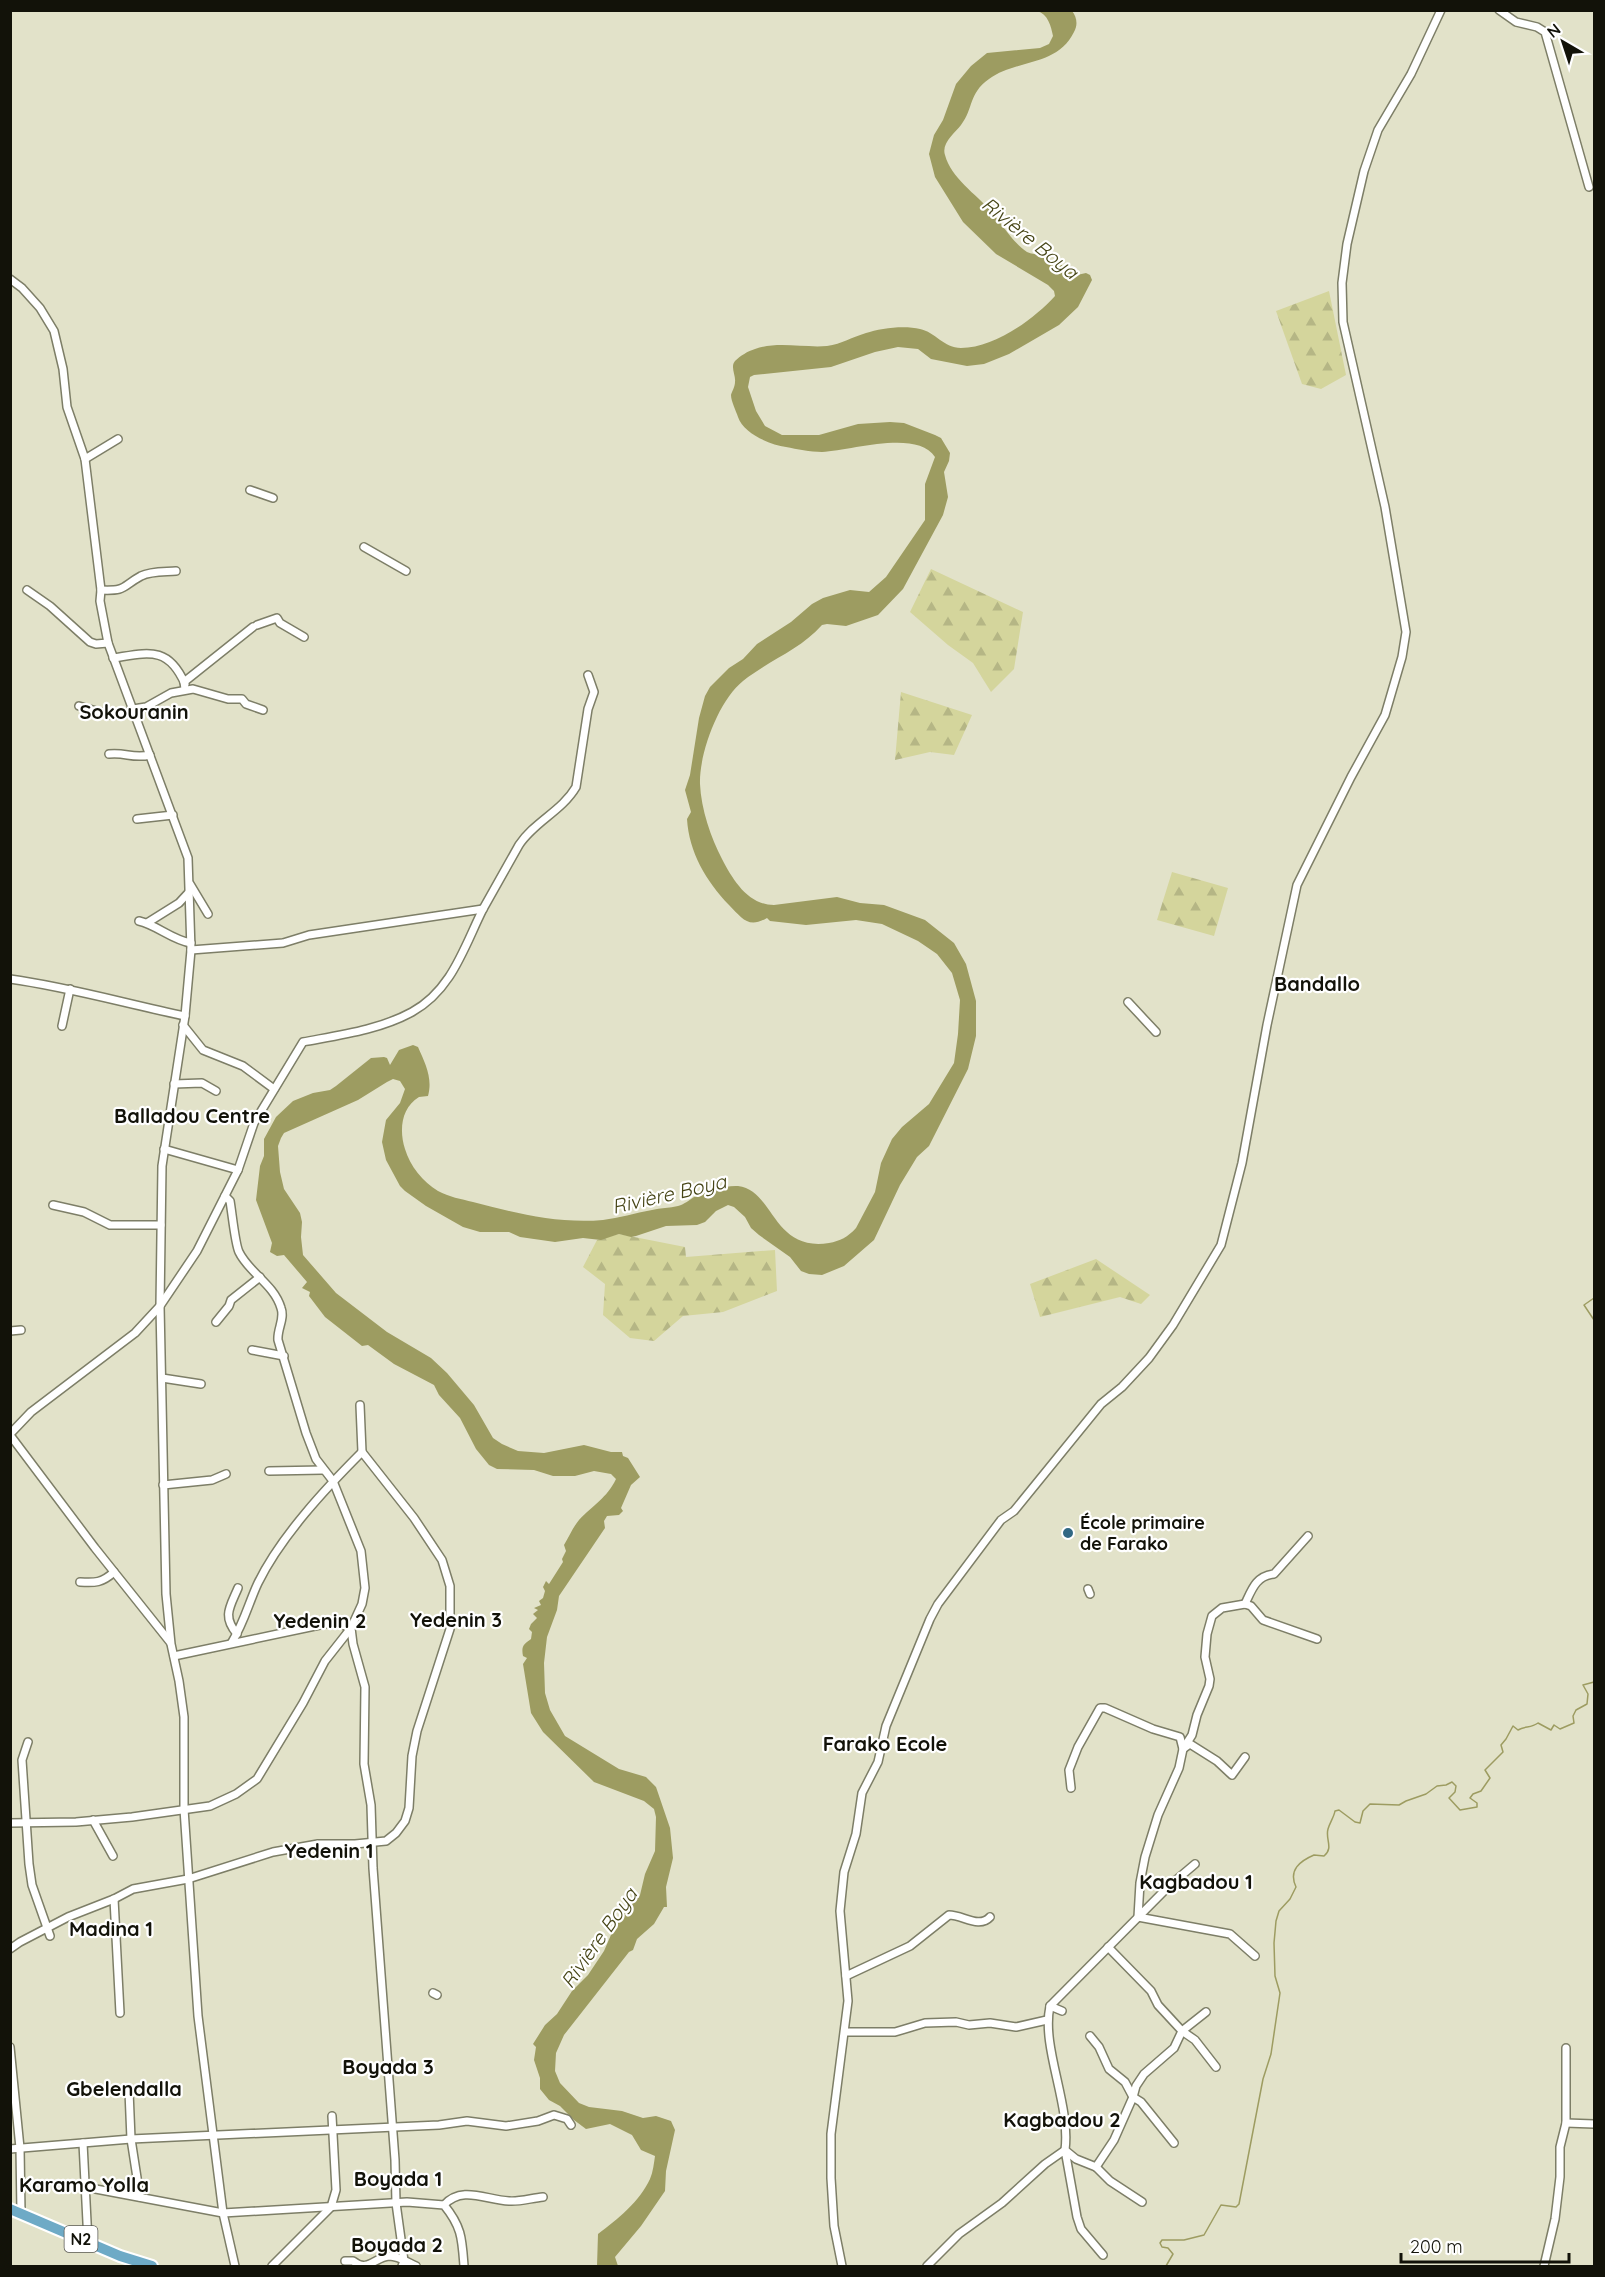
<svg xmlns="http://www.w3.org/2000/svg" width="1605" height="2277" font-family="Quicksand,sans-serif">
  <defs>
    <pattern id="forest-firs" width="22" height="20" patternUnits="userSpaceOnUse" patternTransform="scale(1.5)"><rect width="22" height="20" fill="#d4d59c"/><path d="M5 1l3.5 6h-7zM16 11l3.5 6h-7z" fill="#b5b685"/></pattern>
  </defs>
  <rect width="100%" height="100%" fill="#e2e2c9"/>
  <g fill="url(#forest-firs)">
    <polygon points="1329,291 1346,375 1321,389 1302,384 1276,311"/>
    <polygon points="931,569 1023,612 1014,669 991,692 973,663 948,645 910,612"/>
    <polygon points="901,692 972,715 954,755 930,752 895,760"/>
    <polygon points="1172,872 1228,888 1214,936 1157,920"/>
    <polygon points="619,1234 685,1247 686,1257 775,1250 777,1291 723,1312 683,1316 654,1341 630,1338 603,1315 605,1284 583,1267 597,1240"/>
    <polygon points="1096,1259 1150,1295 1141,1304 1120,1297 1040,1317 1030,1284"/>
  </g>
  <path fill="#9d9c61" d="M1037 11H1072C1077 17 1078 25 1074 32 1057 67 1016 59 989 79 968 94 974 108 961 125 955 133 941 143 945 155 951 178 976 194 991 211 1001 223 1014 244 1027 252 1031 254 1037 254 1041 256 1054 260 1065 266 1077 275L1086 273 1090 275 1092 280 1078 307 1059 325 1009 354 984 364 967 366 931 359 918 349 898 347 875 352 831 367 754 375 750 377 748 387 756 411 765 426 782 435H819L858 424 890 422 904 423 935 435 941 438 950 453 949 461 944 472 948 497 943 515 903 589 878 615 846 626 827 624 822 625C800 650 769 660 743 681 719 700 699 753 700 784 701 809 711 838 722 859 733 880 748 905 774 905L837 897 860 903 884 905 925 920 954 943 966 964 976 1001V1036L968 1069 929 1146 917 1157 900 1185 874 1240 844 1266 822 1275 809 1274 801 1271 790 1257 759 1235 751 1228 745 1217 734 1207 728 1205 716 1211 705 1222 697 1225 666 1226 636 1236 631 1237 619 1234 601 1240 583 1238 555 1242 520 1237 509 1232H480L463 1227 426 1206 405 1191 400 1186 386 1160 382 1142 386 1120 400 1103 405 1089 400 1081 393 1079 387 1082 358 1100 284 1133 281 1138 278 1146 280 1172 284 1189 300 1213 302 1222 301 1237 303 1255 336 1293 387 1332 431 1358 447 1373 474 1405 493 1438 502 1444 518 1451 544 1453 584 1445 611 1452H622L623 1456 628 1458 640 1477 631 1485 621 1508 623 1511 619 1515 607 1516 604 1521 605 1528 559 1596 557 1610 547 1637 544 1663 545 1693 550 1710 565 1736 619 1769 646 1777 656 1787 670 1828 673 1858 666 1887 667 1907H664L654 1924 637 1939 633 1950 629 1952 564 2035 556 2053 555 2071 560 2083 579 2103 589 2107 622 2111 643 2118 656 2116 671 2121 675 2130 666 2171 665 2191 641 2226 615 2257 618 2266H597L598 2234C617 2220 640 2201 650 2179 653 2172 654 2163 655 2156L641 2150 632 2135 610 2124 586 2129 574 2120 560 2106 549 2100 540 2089V2078L534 2060 536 2047 533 2044 545 2025 557 2014 572 1991 588 1975 604 1951 617 1921 640 1895 645 1874 655 1851 656 1817 654 1809 644 1801 594 1782 543 1732 531 1713 523 1664 527 1658 523 1656C521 1646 524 1644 531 1639L532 1632 529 1629 531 1624 537 1618 533 1614 538 1610 534 1608 541 1605 539 1601 543 1598 545 1591 543 1587 546 1581 549 1584 563 1562 562 1559 566 1551 564 1545C569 1537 573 1527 579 1520 593 1505 607 1498 616 1479L611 1474 594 1471 575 1476H553L534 1470 497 1469 489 1465 476 1449 460 1418 439 1395 434 1385 394 1364 368 1345 362 1346 325 1317 309 1296 310 1292 302 1288 307 1282 284 1255 277 1256 270 1252 272 1243 256 1200 260 1166 264 1156V1139L276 1117 293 1101 313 1093 330 1090 336 1086 371 1058 384 1057 387 1058 390 1065 399 1050 413 1045 418 1047C425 1063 433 1078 428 1096L419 1097C401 1108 399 1130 405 1149 410 1166 423 1182 438 1191 449 1197 461 1199 473 1202 515 1213 558 1224 603 1220 619 1218 635 1213 652 1210 660 1208 670 1208 678 1206 685 1204 689 1200 694 1197 705 1192 726 1185 738 1186 774 1190 772 1252 829 1243 840 1241 848 1237 856 1228L875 1192 881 1163 892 1139 902 1127 929 1104 954 1063 958 1034 960 1000 952 973 937 954 918 941 882 924 856 920 806 925 770 921 767 918C748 929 742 918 729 905 706 881 689 852 687 819L691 812 685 790 690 775 699 718 705 696 710 687 729 668 743 659 757 644 791 622 812 604 823 598 850 590 869 592 886 577 925 520V484L935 457C917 429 850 451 822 452 810 452 797 449 786 447 770 445 743 433 738 417 736 411 731 401 731 395 732 391 735 387 735 382 736 375 730 367 735 361 740 356 748 351 755 349 777 341 804 348 827 346 842 344 852 337 866 333 880 328 905 325 920 329 935 332 944 348 961 348 994 348 1033 320 1055 296L1054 291 1048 285 996 254 963 222 935 177 929 154 934 135 943 120 956 84 971 66 987 53 1040 48 1049 44 1053 36C1051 26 1048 14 1037 11Z"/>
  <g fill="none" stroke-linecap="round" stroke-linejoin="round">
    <g stroke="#9d9c61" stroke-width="1.5">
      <polyline points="1594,1298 1584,1305 1594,1320"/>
      <path d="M1166 2266 1173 2254 1168 2248 1162 2247 1160 2243 1162 2240H1184L1204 2235 1221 2205 1236 2207 1239 2204 1263 2079 1271 2054 1280 1993 1275 1976 1274 1943 1276 1921 1279 1911 1290 1899 1296 1887C1288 1870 1300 1861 1314 1855L1324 1856C1334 1848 1325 1839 1328 1829 1330 1822 1334 1817 1335 1811L1339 1810 1355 1822 1360 1823 1363 1811 1370 1804 1399 1805 1406 1801 1426 1794 1437 1786 1446 1785 1452 1782 1456 1786 1455 1792 1449 1798 1460 1810 1477 1807V1803L1470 1798 1473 1794 1481 1791 1490 1778 1485 1770 1503 1752 1501 1745 1506 1739 1513 1726 1518 1730C1525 1726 1531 1728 1538 1723L1551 1730 1554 1725 1560 1729 1574 1723 1573 1716 1576 1710 1587 1704 1588 1694 1583 1685 1594 1682"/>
    </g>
    <defs>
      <g id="minor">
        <polyline points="1499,10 1516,22 1537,27 1545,32 1589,187"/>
        <polyline points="10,279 22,288 40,308 54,331 63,369 67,407 85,459 101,590 100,601 108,643 188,858 191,950 185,1016 162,1166 160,1306 166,1594 171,1644 179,1681 184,1717 184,1809 198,2016 223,2213 235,2266"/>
        <polyline points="85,459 118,439"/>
        <polyline points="250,490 273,498"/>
        <polyline points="364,547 406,571"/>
        <polyline points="27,590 50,606 90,642 96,644 108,643"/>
        <path d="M101 590C127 591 121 587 141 576 151 571 165 572 176 571"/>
        <polyline points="257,625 277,618 280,623 304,637"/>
        <path d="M113 658C147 653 168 645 185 684"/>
        <polyline points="185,689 184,682 253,627"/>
        <polyline points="79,706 110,715 123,715 133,709 146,707 171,693 193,689 228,699 242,699 246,704 263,710"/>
        <path d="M109 754C126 752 132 759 150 755"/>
        <polyline points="137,819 173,815"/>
        <polyline points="190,884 208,914"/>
        <path d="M139 921C157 925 172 940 191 943"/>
        <polyline points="147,923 179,903 191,890"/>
        <polyline points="191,950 283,943 309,935 483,909"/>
        <path d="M10 979C69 987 127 1004 185 1016"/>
        <polyline points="1128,1002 1156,1032"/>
        <polyline points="183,1025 203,1050 243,1066 274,1089"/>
        <polyline points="62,1026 70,989"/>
        <polyline points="174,1084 202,1083 216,1091"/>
        <polyline points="164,1149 238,1170"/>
        <polyline points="53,1205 84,1212 110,1225 161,1225"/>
        <polyline points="216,1322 229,1306 231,1300 260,1277"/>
        <polyline points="10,1331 21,1330"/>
        <polyline points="252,1350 284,1356"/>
        <polyline points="162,1378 201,1384"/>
        <polyline points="360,1405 362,1452"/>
        <path d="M10 1434 31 1412 135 1333 160 1306 197 1251 238 1170 254 1123 303 1042C340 1035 379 1030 412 1012 452 990 464 947 483 909 495 888 507 866 519 845 534 822 562 811 576 787L588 709 594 692 588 675"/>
        <polyline points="10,1435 95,1548 170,1642"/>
        <polyline points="269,1471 323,1470"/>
        <polyline points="163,1485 212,1480 226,1474"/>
        <path d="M80 1582C95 1583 102 1583 114 1572"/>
        <polyline points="1088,1589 1090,1594"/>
        <path d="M1245 1604C1252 1589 1256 1576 1274 1574L1308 1536"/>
        <path d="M237 1634C222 1616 230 1607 238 1588"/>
        <polyline points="174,1656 334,1622 351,1628 353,1644 365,1687 364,1764 371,1805 373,1868 395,2160 396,2203 404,2261 402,2266"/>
        <polyline points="28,1742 22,1760 29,1864 32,1885 50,1936"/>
        <polyline points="1071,1788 1069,1770 1078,1747 1100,1708 1105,1708 1153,1729 1180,1737 1183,1749 1190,1744 1217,1761 1232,1775 1245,1757"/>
        <polyline points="93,1820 113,1856"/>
        <path d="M10 1823 76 1822 132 1817 210 1806 236 1794 257 1779 303 1703 325 1661 351 1628 362 1604 365 1588 361 1551 333 1481 316 1459 306 1433 278 1340C277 1329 285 1319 281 1308 274 1284 249 1273 239 1252 235 1244 232 1212 230 1201L225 1196"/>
        <polyline points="114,1899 120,2013"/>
        <polyline points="1108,1947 1151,1991 1158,2005 1182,2031 1195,2040 1216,2067"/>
        <path d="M10 1949 20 1942 68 1917 114 1899 133 1889 188 1879 273 1852 318 1844H355L386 1841 396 1833 405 1821 409 1808 412 1756 417 1731 450 1629V1586L442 1560 414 1518 362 1452C326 1488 281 1536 258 1583 249 1602 244 1623 232 1642"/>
        <polyline points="1255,1956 1230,1934 1138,1917 1140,1883 1145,1857 1158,1815 1179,1768 1183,1749 1192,1735 1197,1715 1209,1686 1210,1679 1205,1657 1207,1634 1212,1616 1222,1608 1245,1604 1251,1606 1263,1620 1317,1639"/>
        <path d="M846 1976 910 1946 949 1915C963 1915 979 1929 990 1917"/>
        <polyline points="433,1993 437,1995"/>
        <polyline points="1050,2006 1062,2011"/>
        <polyline points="845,2032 895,2032 925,2023 956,2022 969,2025 990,2023 1016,2027 1047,2020"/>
        <polyline points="1090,2036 1099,2047 1109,2069 1125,2082 1133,2097"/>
        <polyline points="10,2047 20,2148 21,2213"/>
        <polyline points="129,2091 131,2139 140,2197"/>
        <polyline points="1133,2097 1136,2086 1144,2074 1174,2048 1182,2031 1206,2012"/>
        <polyline points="1566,2123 1594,2124"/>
        <polyline points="83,2143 88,2242"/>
        <path d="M1174 2143 1141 2102 1133 2097 1114 2140 1096 2167 1076 2159 1065 2150C1071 2104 1041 2048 1050 2006L1169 1886 1195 1864"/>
        <polyline points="10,2149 131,2139 439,2125 467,2121 506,2126 538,2121 554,2115 567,2119 571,2125"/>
        <polyline points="1096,2167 1110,2181 1142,2202"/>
        <path d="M85 2187 223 2213 407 2202 444 2205C462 2227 462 2239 464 2266"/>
        <path d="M444 2205C462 2185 486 2200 509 2201 519 2202 532 2198 543 2197"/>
        <path d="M345 2261H353C368 2273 375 2257 389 2256 399 2256 407 2262 416 2266"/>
        <polyline points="272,2266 331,2207 336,2190 332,2116"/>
        <polyline points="842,2266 834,2226 831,2178 831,2134 848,2001 840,1911 844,1872 856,1834 862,1793 878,1762 886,1726 930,1619 938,1604 1001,1520 1014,1511 1101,1404 1122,1387 1149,1358 1173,1325 1221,1245 1242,1163 1267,1025 1297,885 1351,777 1385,715 1402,657 1406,632 1385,507 1343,322 1342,283 1347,244 1364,171 1378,130 1411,74 1441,10"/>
        <polyline points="927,2266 959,2234 1002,2203 1045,2164 1065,2150 1077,2217 1081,2229 1103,2255"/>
        <polyline points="1544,2266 1555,2219 1560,2177 1560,2147 1566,2123 1566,2048"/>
      </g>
      <polyline id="trunk" points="10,2209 120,2256 152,2266"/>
    </defs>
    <use href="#minor" stroke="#7d7e67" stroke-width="10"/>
    <use href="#trunk" stroke="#fff" stroke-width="14"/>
    <use href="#minor" stroke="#fff" stroke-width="7"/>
    <use href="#trunk" stroke="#6eaac6" stroke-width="10"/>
  </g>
  <circle fill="#316883" stroke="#fff" stroke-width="2" cx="1068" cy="1533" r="6"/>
  <g text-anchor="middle" stroke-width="4.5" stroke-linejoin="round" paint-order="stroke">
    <rect fill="#fff" stroke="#595953" stroke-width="1.5" x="64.5" y="2226" width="33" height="26" rx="4.5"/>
    <g font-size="16" font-weight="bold" fill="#121209">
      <text x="81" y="2245">N2</text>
    </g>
    <g font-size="18" font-weight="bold" fill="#121209" stroke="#fff" text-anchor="start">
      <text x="1080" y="1529">École primaire<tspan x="1080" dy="21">de Farako</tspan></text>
    </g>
    <g font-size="20" font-style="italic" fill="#464516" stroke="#fff">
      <text transform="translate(1030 238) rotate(39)" y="7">Rivière Boya</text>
      <text transform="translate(669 1194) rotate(-13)" y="7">Rivière Boya</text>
      <text transform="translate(599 1938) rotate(-55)" y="7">Rivière Boya</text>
    </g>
    <g font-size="20" font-weight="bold" fill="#121209" stroke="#fff">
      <text x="134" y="719">Sokouranin</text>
      <text x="1317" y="991">Bandallo</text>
      <text x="192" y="1123">Balladou Centre</text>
      <text x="456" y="1627">Yedenin 3</text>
      <text x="320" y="1628">Yedenin 2</text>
      <text x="885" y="1751">Farako Ecole</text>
      <text x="329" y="1858">Yedenin 1</text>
      <text x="1196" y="1889">Kagbadou 1</text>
      <text x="111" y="1936">Madina 1</text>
      <text x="388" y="2074">Boyada 3</text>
      <text x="124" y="2096">Gbelendalla</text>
      <text x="1062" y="2127">Kagbadou 2</text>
      <text x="398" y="2186">Boyada 1</text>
      <text x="84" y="2192">Karamo Yolla</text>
      <text x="397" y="2252">Boyada 2</text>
    </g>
  </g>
  <rect width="1605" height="2277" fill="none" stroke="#121209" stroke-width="24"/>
  <g transform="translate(1563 42) rotate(321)" stroke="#ffffff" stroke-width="4.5" paint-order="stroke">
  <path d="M0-4.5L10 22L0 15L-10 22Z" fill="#121209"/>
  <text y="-9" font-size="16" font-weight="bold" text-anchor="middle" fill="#121209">N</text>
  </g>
  <path d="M1401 2253v9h168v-9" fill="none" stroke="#121209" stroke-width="3"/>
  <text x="1410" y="2253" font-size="18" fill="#121209" stroke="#ffffff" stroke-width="4.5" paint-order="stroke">200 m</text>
</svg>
